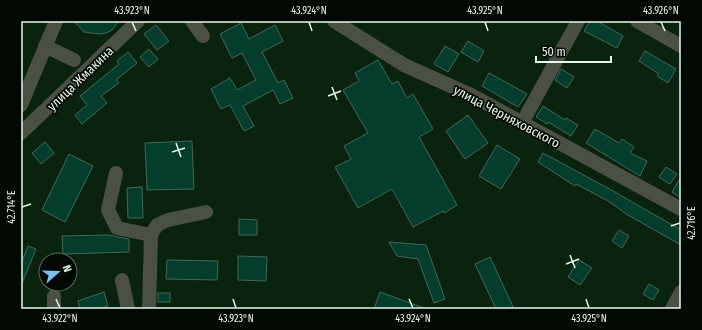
<svg xmlns="http://www.w3.org/2000/svg" width="702" height="330" font-family="'Fira Sans Condensed',sans-serif">
  <rect width="100%" height="100%" fill="#0a230e"/>
  <g fill="#043d2c" stroke="#436859">
    <polygon points="74,21 119,21 112,30 106,33 99,34 84,32"/>
    <polygon points="590,21 597,21 623,36 617,48 584,31"/>
    <polygon points="241,23 249,39 275,25 283,41 262,52 278,83 284,80 293,98 280,104 273,90 243,106 254,126 244,131 230,105 221,109 211,89 230,78 237,90 256,80 242,53 232,58 220,34"/>
    <polygon points="156,25 169,41 157,50 144,34"/>
    <polygon points="468,41 484,51 478,62 461,52"/>
    <polygon points="445,46 459,54 448,72 434,64"/>
    <polygon points="149,49 158,59 149,67 140,57"/>
    <polygon points="645,51 676,69 668,83 657,76 659,74 639,61"/>
    <polygon points="128,52 137,63 116,80 119,83 101,96 107,103 82,124 75,115 87,105 80,96 119,64 117,61"/>
    <polygon points="378,60 392,84 398,81 407,98 413,94 433,129 419,137 457,205 444,213 443,211 413,227 392,189 358,208 335,167 351,159 344,146 368,133 343,90 359,81 355,73"/>
    <polygon points="561,69 574,77 567,88 555,80"/>
    <polygon points="489,73 527,94 518,107 482,86"/>
    <polygon points="543,106 565,120 566,118 578,125 571,136 548,122 547,124 536,117"/>
    <polygon points="468,115 488,143 465,159 446,131"/>
    <polygon points="595,129 619,143 622,139 634,147 630,153 647,161 640,176 586,143"/>
    <polygon points="192,141 194,189 147,190 145,143"/>
    <polygon points="45,142 54,153 41,164 32,153"/>
    <polygon points="497,145 520,159 501,189 479,176"/>
    <polygon points="543,153 613,191 681,230 681,245 628,215 608,201 576,184 575,186 538,162"/>
    <polygon points="69,154 93,166 65,222 42,210"/>
    <polygon points="666,167 677,174 670,184 659,177"/>
    <polygon points="681,177 681,198 672,192"/>
    <polygon points="142,187 143,218 128,218 127,188"/>
    <polygon points="239,219 257,220 257,235 239,235"/>
    <polygon points="619,230 629,236 622,248 612,241"/>
    <polygon points="108,235 129,239 129,252 63,254 62,236"/>
    <polygon points="389,242 426,245 445,299 434,303 418,259 397,256"/>
    <polygon points="28,246 36,249 21,286 21,264"/>
    <polygon points="238,256 267,257 266,281 238,280"/>
    <polygon points="490,257 514,309 496,309 475,264"/>
    <polygon points="167,260 218,261 217,280 166,279"/>
    <polygon points="579,260 592,268 580,285 568,277"/>
    <polygon points="649,284 659,290 653,300 643,294"/>
    <polygon points="104,292 108,306 99,309 80,309 78,301"/>
    <polygon points="380,292 424,308 424,309 374,309"/>
    <rect x="158" y="293" width="12" height="9"/>
  </g>
  <g fill="none" stroke-linecap="round" stroke-linejoin="round">
    <g stroke="#4a5043" stroke-width="14">
      <polyline points="192,21 203,36"/>
      <polyline points="334,21 404,65 471,95 681,209"/>
      <polyline points="637,21 681,46"/>
      <polyline points="45,46 74,60"/>
      <polyline points="21,105 56,21"/>
      <polyline points="522,123 578,21"/>
      <polyline points="21,133 138,21"/>
      <polyline points="116,173 108,210 117,228 151,235"/>
      <polyline points="122,280 128,309"/>
      <polyline points="54,309 54,296"/>
      <polyline points="149,309 151,235 157,225 168,220 206,212"/>
      <polyline points="672,309 681,292"/>
    </g>
  </g>
  <path fill="none" stroke="#e9f8ea" stroke-width="1.5" d="M132 22 136 31M309 22 312 31M485 22 488 31M661 22 665 31M332 87 337 100M328 96 341 91M176 143 181 157M172 152 185 148M22 207 31 204M671 226 680 223M570 255 575 268M566 264 579 259M56 299 60 308M233 299 236 308M409 299 413 308M586 299 589 308"/>
  <g text-anchor="middle" stroke-width="3.5" stroke-linejoin="round" paint-order="stroke">
    <g font-size="13" fill="#e9f8ea" stroke="#020903">
      <text transform="translate(80 78) rotate(-44)" y="5">улица Жмакина</text>
      <text transform="translate(507 116) rotate(28)" y="5">улица Черняховского</text>
    </g>
  </g>
  <rect width="702" height="330" fill="none" stroke="#020903" stroke-width="44"/>
  <g transform="translate(58 272) rotate(70)"><circle r="19" fill="#020903" stroke="#5e695f"/>
  <path d="M0-3L7 15L0 10L-7 15Z" fill="#7abff8"/>
  <text y="-6" font-size="11" font-weight="bold" text-anchor="middle" fill="#e9f8ea">N</text>
  </g>
  <path d="M536 56v6h75v-6" fill="none" stroke="#e9f8ea" stroke-width="2"/>
  <text x="542" y="56" font-size="12" fill="#e9f8ea" stroke="#020903" stroke-width="3" paint-order="stroke">50 m</text>
  <rect x="22" y="22" width="658" height="286" fill="none" stroke="#e9f8ea" stroke-width="1.5"/>
  <g font-size="10" text-anchor="middle" fill="#e9f8ea">
    <text x="132" y="14">43.923°N</text>
    <text x="309" y="14">43.924°N</text>
    <text x="485" y="14">43.925°N</text>
    <text x="661" y="14">43.926°N</text>
    <text transform="translate(11 207) rotate(-90)" y="4">42.714°E</text>
    <text transform="translate(691 223) rotate(-90)" y="4">42.716°E</text>
    <text x="60" y="322">43.922°N</text>
    <text x="236" y="322">43.923°N</text>
    <text x="413" y="322">43.924°N</text>
    <text x="589" y="322">43.925°N</text>
  </g>
</svg>
